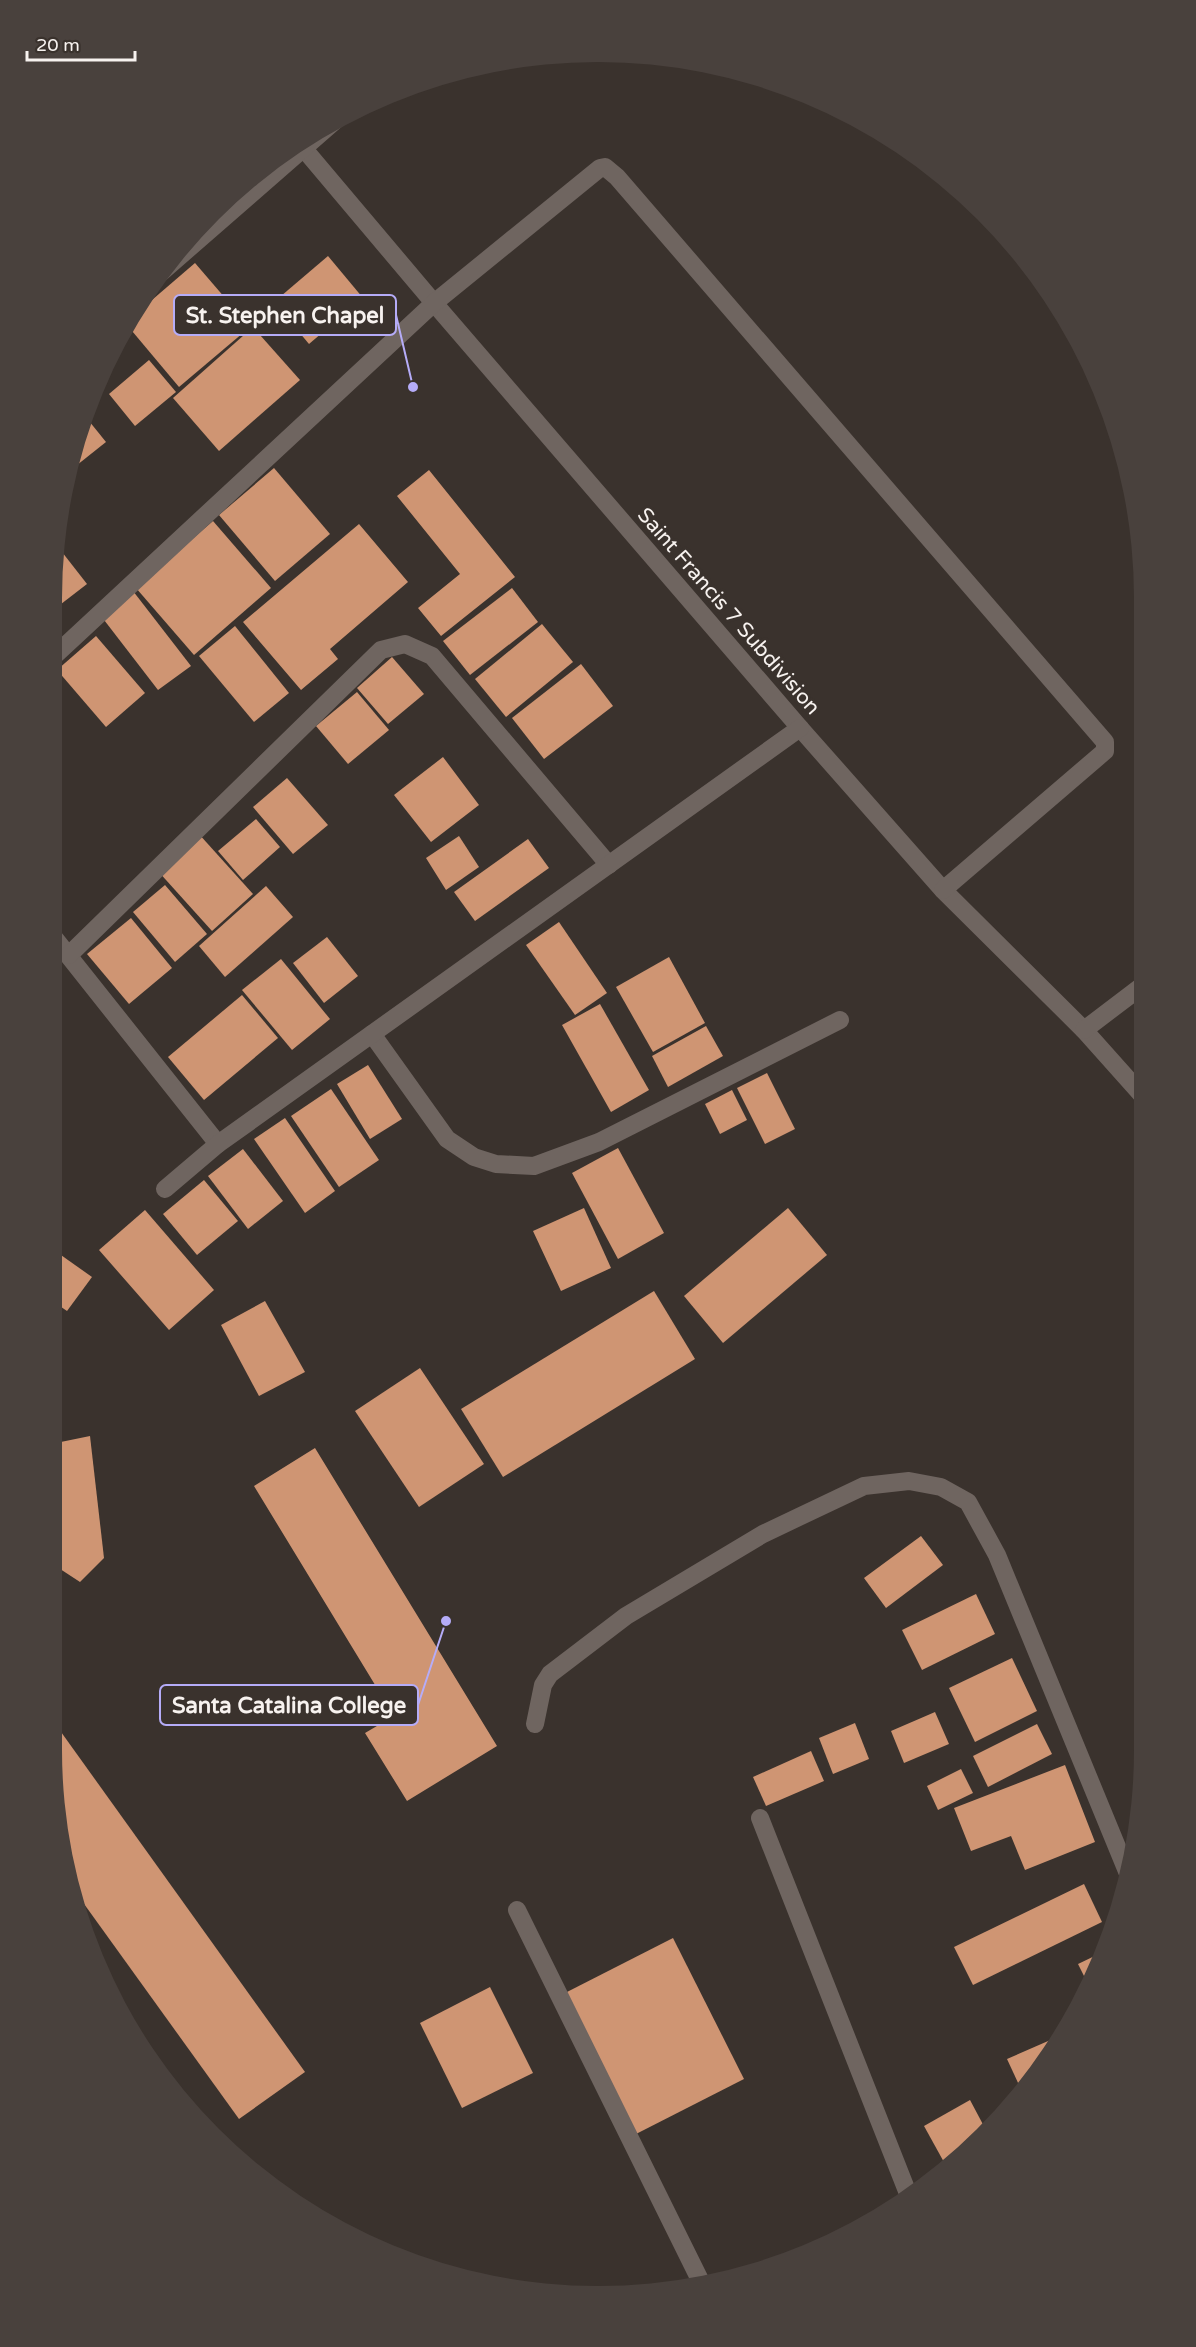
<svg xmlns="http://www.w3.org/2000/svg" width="1196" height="2347" font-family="'Varela Round',sans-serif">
  <rect width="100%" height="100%" fill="#3a322d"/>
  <g fill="#cf9573">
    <polygon points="328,256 363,298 309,344 274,302"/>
    <polygon points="195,263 250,327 179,387 127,325 131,318"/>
    <polygon points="253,327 300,380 219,451 173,398"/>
    <polygon points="149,360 176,392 135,426 109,394"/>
    <polygon points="85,416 106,442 67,473 70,457"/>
    <polygon points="274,468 330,534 275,581 219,515"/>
    <polygon points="429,470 515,577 441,636 418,608 460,574 397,496"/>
    <polygon points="213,521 271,588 194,655 136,588"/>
    <polygon points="359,524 408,582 330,649 338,659 301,690 243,622"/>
    <polygon points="55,543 87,584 52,611 52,563"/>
    <polygon points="512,588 538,622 470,675 443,641"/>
    <polygon points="133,591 191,666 158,690 101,616"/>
    <polygon points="542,624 573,662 506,717 475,679"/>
    <polygon points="235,626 289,693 254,722 199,656"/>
    <polygon points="96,636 145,693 106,727 57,670"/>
    <polygon points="392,657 424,694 388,724 357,688"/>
    <polygon points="581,664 613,706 544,759 512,718"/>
    <polygon points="357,692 389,730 348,764 316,726"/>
    <polygon points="443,757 479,805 431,842 394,795"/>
    <polygon points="287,778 328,825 293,854 253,807"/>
    <polygon points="256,819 280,847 243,880 218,851"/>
    <polygon points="198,833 253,894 212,931 157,870"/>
    <polygon points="459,836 479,867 446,890 426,858"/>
    <polygon points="528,839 549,868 475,921 454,892"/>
    <polygon points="165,885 207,934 175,962 133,912"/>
    <polygon points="266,886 293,917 225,977 199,946"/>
    <polygon points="131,918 172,968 129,1004 87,954"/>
    <polygon points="559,922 607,993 575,1015 526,945"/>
    <polygon points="327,937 358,976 324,1003 293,963"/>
    <polygon points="669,957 705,1023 653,1052 616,987"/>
    <polygon points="281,959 330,1019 292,1050 242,990"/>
    <polygon points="242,995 278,1038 204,1100 168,1057"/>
    <polygon points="600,1004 649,1090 611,1112 562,1025"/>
    <polygon points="706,1026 723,1056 668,1087 652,1056"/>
    <polygon points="368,1065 402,1119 370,1139 337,1084"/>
    <polygon points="767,1073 795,1129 765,1144 737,1088"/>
    <polygon points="331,1089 379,1160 339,1187 291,1116"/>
    <polygon points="732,1090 747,1120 720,1134 705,1104"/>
    <polygon points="285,1118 335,1191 305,1213 254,1139"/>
    <polygon points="618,1148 664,1233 618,1259 572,1173"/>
    <polygon points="243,1149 283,1201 248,1229 208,1176"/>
    <polygon points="204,1180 238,1221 197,1255 163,1214"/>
    <polygon points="584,1208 611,1268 561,1291 533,1231"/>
    <polygon points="788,1208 827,1255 723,1343 684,1296"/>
    <polygon points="145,1210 214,1290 169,1330 99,1250"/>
    <polygon points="51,1248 92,1277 67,1311 51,1300"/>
    <polygon points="654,1291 695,1359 503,1477 461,1409"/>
    <polygon points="265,1301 305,1372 259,1396 221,1325"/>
    <polygon points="420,1368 484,1464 419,1507 355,1411"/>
    <polygon points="90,1436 104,1558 80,1582 51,1563 51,1444"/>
    <polygon points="315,1448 497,1746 407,1801 365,1733 394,1716 254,1486"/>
    <polygon points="921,1536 943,1565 886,1608 864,1578"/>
    <polygon points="976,1594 995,1634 922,1670 902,1630"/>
    <polygon points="1012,1658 1037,1711 975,1742 949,1688"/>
    <polygon points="935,1712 949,1744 904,1763 891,1731"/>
    <polygon points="51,1718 305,2072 239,2119 74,1890 51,1749"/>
    <polygon points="855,1723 869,1759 833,1774 819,1738"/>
    <polygon points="1037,1724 1052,1754 988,1787 973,1756"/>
    <polygon points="811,1751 824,1781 766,1806 753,1777"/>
    <polygon points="1065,1765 1095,1842 1025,1870 1011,1836 971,1851 954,1808"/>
    <polygon points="961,1769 973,1793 938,1810 927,1786"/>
    <polygon points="1084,1884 1102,1922 973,1985 954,1947"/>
    <polygon points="673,1938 744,2079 636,2134 565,1993"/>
    <polygon points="1103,1952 1093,1979 1090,1988 1078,1964"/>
    <polygon points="490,1987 533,2073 462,2108 420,2023"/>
    <polygon points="1055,2038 1020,2087 1007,2059"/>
    <polygon points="970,2100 987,2132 945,2164 924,2126"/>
  </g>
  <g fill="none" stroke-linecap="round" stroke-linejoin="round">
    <g stroke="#6f6560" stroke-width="18">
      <polyline points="299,143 434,303 800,728 943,890 1084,1030 1142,1095"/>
      <polyline points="156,277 337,119"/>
      <polyline points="52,658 434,303 600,168 605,167 617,177 1105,742 1105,751 943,890"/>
      <polyline points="52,935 218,1144"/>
      <polyline points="69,955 381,650 405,644 432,656 609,865"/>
      <polyline points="1084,1030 1142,986"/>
      <polyline points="372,1034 447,1139 474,1157 496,1164 534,1166 599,1142 840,1020"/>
      <polyline points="165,1189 218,1144 800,728"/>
      <polyline points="535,1724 543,1685 550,1674 626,1616 763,1534 864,1486 909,1481 941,1487 968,1502 997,1555 1129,1876"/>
      <polyline points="760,1818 907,2191"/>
      <polyline points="517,1910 701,2282"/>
    </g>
  </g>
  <g text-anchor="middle" stroke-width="6" stroke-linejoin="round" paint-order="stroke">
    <g font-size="21" fill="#f7f2ef" stroke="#3a322d">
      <text transform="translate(729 611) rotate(49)" y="7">Saint Francis 7 Subdivision</text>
    </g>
  </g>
  <path d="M0 0H1196V2347H0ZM598 62H598A536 536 0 0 1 1134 598V1750A536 536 0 0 1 598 2286H598A536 536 0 0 1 62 1750V598A536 536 0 0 1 598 62Z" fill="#49413d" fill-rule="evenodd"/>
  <path fill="none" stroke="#b5acf8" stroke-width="2" d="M413 387L396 315M446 1621L418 1705"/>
  <g fill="#b5acf8" stroke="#3a322d" stroke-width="2">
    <circle cx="413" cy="387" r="6"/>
    <circle cx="446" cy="1621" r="6"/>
  </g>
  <g fill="#3a322d" stroke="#b5acf8" stroke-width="2">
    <rect x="174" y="295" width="222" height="40" rx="6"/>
    <rect x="160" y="1685" width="258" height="40" rx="6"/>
  </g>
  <g font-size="22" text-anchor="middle" font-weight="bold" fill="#f7f2ef">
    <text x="285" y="323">St. Stephen Chapel</text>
    <text x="289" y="1713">Santa Catalina College</text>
  </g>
  <path d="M27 51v9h108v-9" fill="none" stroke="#f7f2ef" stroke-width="3"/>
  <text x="36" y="51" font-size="18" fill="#f7f2ef" stroke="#3a322d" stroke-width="4.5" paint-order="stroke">20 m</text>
</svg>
